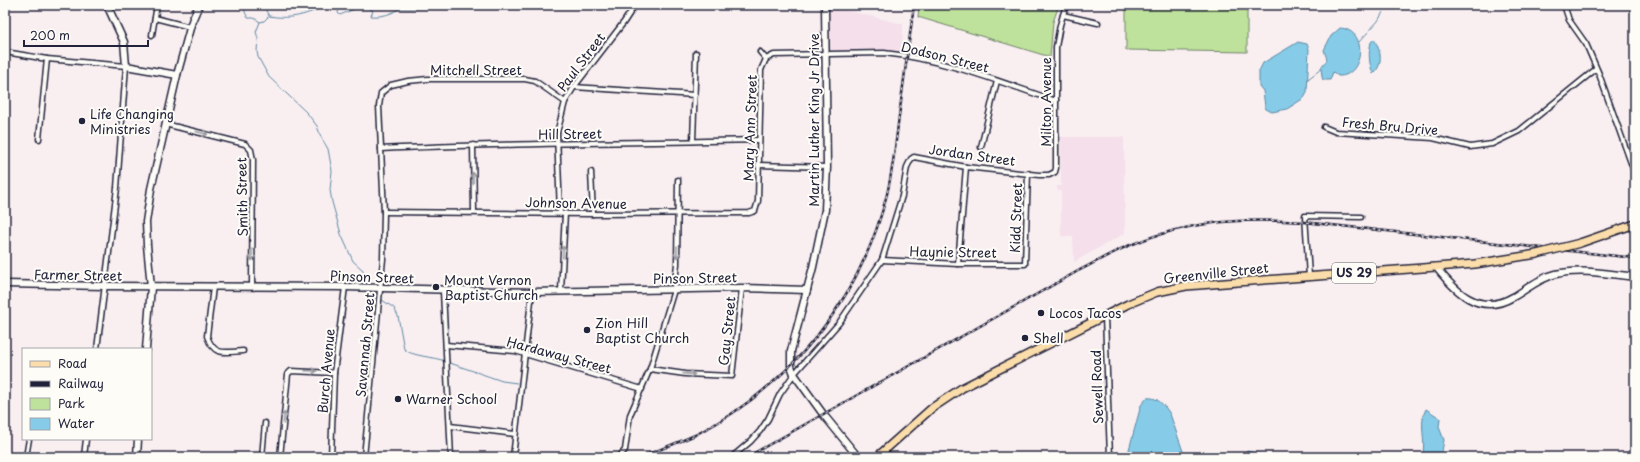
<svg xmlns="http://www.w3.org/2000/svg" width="1640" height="462" font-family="'Playpen Sans',sans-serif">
  <rect width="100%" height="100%" fill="#f9eff1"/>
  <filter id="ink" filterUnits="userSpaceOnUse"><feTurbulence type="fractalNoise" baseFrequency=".025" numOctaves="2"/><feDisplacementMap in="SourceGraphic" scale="8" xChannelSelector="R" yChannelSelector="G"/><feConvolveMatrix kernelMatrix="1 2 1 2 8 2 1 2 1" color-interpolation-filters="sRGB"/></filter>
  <g filter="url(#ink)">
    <g fill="#f4dfea">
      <polygon points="824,5 903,24 902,56 825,55"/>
      <polygon points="1061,137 1124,137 1125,233 1074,262 1073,237 1061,236 1061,191 1057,190 1057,186 1061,186"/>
    </g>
    <g fill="#bee19b" stroke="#70826b">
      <polygon points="919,5 1059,5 1053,22 1050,57 918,17"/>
      <polygon points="1126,5 1247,5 1247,52 1126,50"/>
    </g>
    <g fill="#86cbe7" stroke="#5e87a2">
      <path d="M1340 28C1370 30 1363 78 1338 76L1333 72 1330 80H1323L1322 77 1321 68C1327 56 1329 66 1324 50L1331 36Z"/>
      <path d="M1374 39C1381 51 1384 64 1373 74 1369 63 1368 54 1371 42Z"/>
      <polygon points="1298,42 1307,44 1309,49 1307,93 1304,98 1287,109 1272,112 1266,109 1265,107 1263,91 1259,86 1259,71 1263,63"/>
      <path d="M1147 398C1157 396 1165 406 1170 414L1185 457H1127L1141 405Z"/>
      <path d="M1426 409 1440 418 1439 427 1444 440 1441 457H1422C1427 442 1418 422 1426 409Z"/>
      <polygon points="1247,451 1273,457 1244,457 1245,453"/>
    </g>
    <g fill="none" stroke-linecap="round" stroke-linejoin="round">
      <g stroke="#5e87a2" stroke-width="1">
        <polyline points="245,5 245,12 248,18 254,18 260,22 256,32 258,38 257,51 258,57 269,77 307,113 317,126 321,137 328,149 332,171 330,190 332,202 341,234 353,261 363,270 367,285"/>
        <path d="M256 5 265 9 269 16C291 20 307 15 327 5"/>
        <polyline points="339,5 338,13 340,15 364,5"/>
        <path d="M365 5 370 6V9L373 11 371 16C382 17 392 14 400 8H418L437 5"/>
        <polyline points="260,22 264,21 268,17"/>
        <polyline points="1359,42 1378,21 1387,5"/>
        <polyline points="1308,79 1321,69"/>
        <polyline points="371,290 378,297"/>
        <path d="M382 300 394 308 398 316 404 349C410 356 435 357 445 361"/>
        <polyline points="450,363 502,381 517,383"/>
      </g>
      <defs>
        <g id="street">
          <polyline points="1564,5 1569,20 1586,44 1599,74 1635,174"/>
          <polyline points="1063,15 1098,23"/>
          <polyline points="155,18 190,27"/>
          <polyline points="152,35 157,5"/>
          <polyline points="5,52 47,59 126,66 117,188 97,349"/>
          <polyline points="760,52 766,59"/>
          <polyline points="574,87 695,95"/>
          <polyline points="165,124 245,144 251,150 253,160 252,287"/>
          <polyline points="1324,127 1336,132 1433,138 1470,147 1492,144 1519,131 1596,69"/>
          <polyline points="39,139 47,59"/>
          <polyline points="693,141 696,53"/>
          <polyline points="473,145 474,212"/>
          <polyline points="981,147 997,81"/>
          <path d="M381 149C507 143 633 143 759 140"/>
          <polyline points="758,165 827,167"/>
          <polyline points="591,172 593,214"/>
          <path d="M384 212 593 214 749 213 755 211 758 201 761 70 766 59 774 55 884 53C943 59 1000 82 1056 101"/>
          <polyline points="560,213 557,133 565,102 574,87 624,22 635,5"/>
          <polyline points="882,260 958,264 1025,264 1028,173"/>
          <polyline points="958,264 966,167"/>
          <polyline points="1309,276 1305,216 1361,217"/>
          <path d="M213 287 207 336C214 357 225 352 243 351"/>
          <polyline points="443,291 451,457"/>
          <polyline points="561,291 565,213"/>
          <polyline points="1105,316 1110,457"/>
          <polyline points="446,345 515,351 642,389"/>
          <polyline points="650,369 685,374 732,376 742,288"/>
          <polyline points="450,426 515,434"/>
          <polyline points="26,457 29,439"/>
          <polyline points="84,457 86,439"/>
          <polyline points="262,457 265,423"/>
          <polyline points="280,457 288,374 291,371 334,373"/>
          <polyline points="331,457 334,373 345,287"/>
          <polyline points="364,457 383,259 384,212 379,106 381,93 391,85 408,81 428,79 525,79 535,81 565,102"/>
          <polyline points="513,457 532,292"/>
          <polyline points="619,457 625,450 630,415 650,369 674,290 677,264 678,180"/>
          <polyline points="732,457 751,441 760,431 768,419 780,394 794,374 839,323 882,260 902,196 907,167 911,159 914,157 966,167 1039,175 1049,175 1055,172 1056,168 1056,47 1060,25 1066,5"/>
        </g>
        <g id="secondary">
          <polyline points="107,5 124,42 126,66 177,75"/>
          <polyline points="825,5 827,167 825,210 813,267 791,351 791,366 794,374 823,414 858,457"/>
          <path d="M1436 267C1455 291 1479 317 1513 297 1527 289 1539 278 1556 274 1581 268 1610 274 1635 277"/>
          <polyline points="5,284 105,286 345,287 532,292 742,288 807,290"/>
          <polyline points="146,349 151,287 147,245 146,222 151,189 177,75 192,21 199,5"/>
          <polyline points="137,457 138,439"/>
        </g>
        <g id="primary">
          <polyline points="1580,243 1635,224"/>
          <polyline points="877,457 932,408 962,388 1128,304 1157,292 1186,286 1475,264 1537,254"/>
        </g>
      </defs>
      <use href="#street" stroke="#22223b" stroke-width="7"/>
      <use href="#secondary" stroke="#22223b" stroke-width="9"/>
      <use href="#primary" stroke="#22223b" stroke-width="10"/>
      <use href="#street" stroke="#fdfcf7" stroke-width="4"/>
      <use href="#secondary" stroke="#fdfcf7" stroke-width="6"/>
      <use href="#primary" stroke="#fbddab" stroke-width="7"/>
      <defs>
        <g id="rail">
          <path d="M641 457C659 450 677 443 695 435 791 386 861 299 887 194 893 169 896 142 899 116 904 79 909 42 914 5"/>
          <path d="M747 457 1078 271C1096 262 1114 251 1133 244 1191 220 1242 218 1304 222L1635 258"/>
        </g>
      </defs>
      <use href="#rail" stroke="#22223b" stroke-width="2.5"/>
      <use href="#rail" stroke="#fdfcf7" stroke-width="1" stroke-dasharray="3" stroke-linecap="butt"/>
      <defs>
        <polyline id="primary-bridge" points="1537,254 1580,243"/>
      </defs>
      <use href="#primary-bridge" stroke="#22223b" stroke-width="10" stroke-linecap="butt"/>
      <use href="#primary-bridge" stroke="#fbddab" stroke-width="7"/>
    </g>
    <defs><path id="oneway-shaft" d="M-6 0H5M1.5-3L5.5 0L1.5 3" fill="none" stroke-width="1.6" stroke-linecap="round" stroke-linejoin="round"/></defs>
    <g stroke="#9a9aa2">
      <use href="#oneway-shaft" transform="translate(202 133) rotate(14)"/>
      <use href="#oneway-shaft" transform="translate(473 178) rotate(-91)"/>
      <use href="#oneway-shaft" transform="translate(563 252) rotate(-88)"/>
      <use href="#oneway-shaft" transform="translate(677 252) rotate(90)"/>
      <use href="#oneway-shaft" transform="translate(252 255) rotate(90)"/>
      <use href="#oneway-shaft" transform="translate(311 371) rotate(3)"/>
      <use href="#oneway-shaft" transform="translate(689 374) rotate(4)"/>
      <use href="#oneway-shaft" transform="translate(284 418) rotate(-85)"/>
    </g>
  </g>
  <g fill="#22223b" stroke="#fdfcf7" stroke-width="1.5">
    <circle cx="82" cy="121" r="4"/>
    <circle cx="436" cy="287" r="4"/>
    <circle cx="1041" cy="313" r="4"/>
    <circle cx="587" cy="330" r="4"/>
    <circle cx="1025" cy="338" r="4"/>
    <circle cx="398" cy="399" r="4"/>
  </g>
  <g text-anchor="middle" stroke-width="4" stroke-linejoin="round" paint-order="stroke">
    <rect fill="#fdfcf7" stroke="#646373" stroke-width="1" x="1332" y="263" width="44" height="20" rx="3"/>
    <g font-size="12" font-weight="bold" fill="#22223b">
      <text x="1354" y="277">US 29</text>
    </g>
    <g font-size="13" fill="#22223b" stroke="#fdfcf7">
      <text transform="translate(945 57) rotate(14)" y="5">Dodson Street</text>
      <text transform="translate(581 62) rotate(-53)" y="5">Paul Street</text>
      <text x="476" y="75">Mitchell Street</text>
      <text transform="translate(1046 102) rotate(-90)" y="5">Milton Avenue</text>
      <text transform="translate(814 120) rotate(-90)" y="5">Martin Luther King Jr Drive</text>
      <text transform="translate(1390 126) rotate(5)" y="5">Fresh Bru Drive</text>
      <text transform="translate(750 128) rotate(-88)" y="5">Mary Ann Street</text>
      <text transform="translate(570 134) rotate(-1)" y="5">Hill Street</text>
      <text transform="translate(972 155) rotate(8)" y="5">Jordan Street</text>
      <text transform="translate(242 197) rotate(-91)" y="5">Smith Street</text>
      <text transform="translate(576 203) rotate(1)" y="5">Johnson Avenue</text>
      <text transform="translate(1016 218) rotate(-88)" y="5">Kidd Street</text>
      <text transform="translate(953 252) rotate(1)" y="5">Haynie Street</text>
      <text transform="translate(1216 273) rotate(-6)" y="5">Greenville Street</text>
      <text transform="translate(78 275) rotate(1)" y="5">Farmer Street</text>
      <text transform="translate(372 277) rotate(2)" y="5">Pinson Street</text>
      <text transform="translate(695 278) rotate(-1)" y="5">Pinson Street</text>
      <text transform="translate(727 331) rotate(-84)" y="5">Gay Street</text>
      <text transform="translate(365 345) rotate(-85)" y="5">Savannah Street</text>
      <text transform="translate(559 355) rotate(15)" y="5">Hardaway Street</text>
      <text transform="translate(326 371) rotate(-85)" y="5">Burch Avenue</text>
      <text transform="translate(1097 387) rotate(-92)" y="5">Sewell Road</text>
    </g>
    <g font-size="13" fill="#22223b" stroke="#fdfcf7" text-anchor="start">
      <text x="90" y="119">Life Changing<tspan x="90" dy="15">Ministries</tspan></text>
      <text x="444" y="285">Mount Vernon<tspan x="444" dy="15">Baptist Church</tspan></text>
      <text x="1049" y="318">Locos Tacos</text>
      <text x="595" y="328">Zion Hill<tspan x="595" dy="15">Baptist Church</tspan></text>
      <text x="1033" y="343">Shell</text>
      <text x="406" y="404">Warner School</text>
    </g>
  </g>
  <rect width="1640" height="462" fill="none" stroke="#fdfcf7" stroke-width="20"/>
  <rect x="10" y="10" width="1620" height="442" fill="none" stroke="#22223b" stroke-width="1.5" filter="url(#ink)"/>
  <rect x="22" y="348" width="130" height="92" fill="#fdfcf7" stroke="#a5a5ac"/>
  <rect x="30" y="361" width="20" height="6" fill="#fbddab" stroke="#a5a5ac"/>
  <text x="58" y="368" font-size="12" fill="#22223b">Road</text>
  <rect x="30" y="381" width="20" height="6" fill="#22223b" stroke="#a5a5ac"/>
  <text x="58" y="388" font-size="12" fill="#22223b">Railway</text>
  <rect x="30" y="398" width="20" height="12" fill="#bee19b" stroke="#a5a5ac"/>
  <text x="58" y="408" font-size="12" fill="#22223b">Park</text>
  <rect x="30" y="418" width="20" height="12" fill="#86cbe7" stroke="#a5a5ac"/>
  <text x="58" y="428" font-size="12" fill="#22223b">Water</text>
  <path d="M24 40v6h124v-6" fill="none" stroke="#22223b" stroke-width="2"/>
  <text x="30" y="40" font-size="12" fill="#22223b" stroke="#fdfcf7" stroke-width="3" paint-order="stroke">200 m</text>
</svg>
